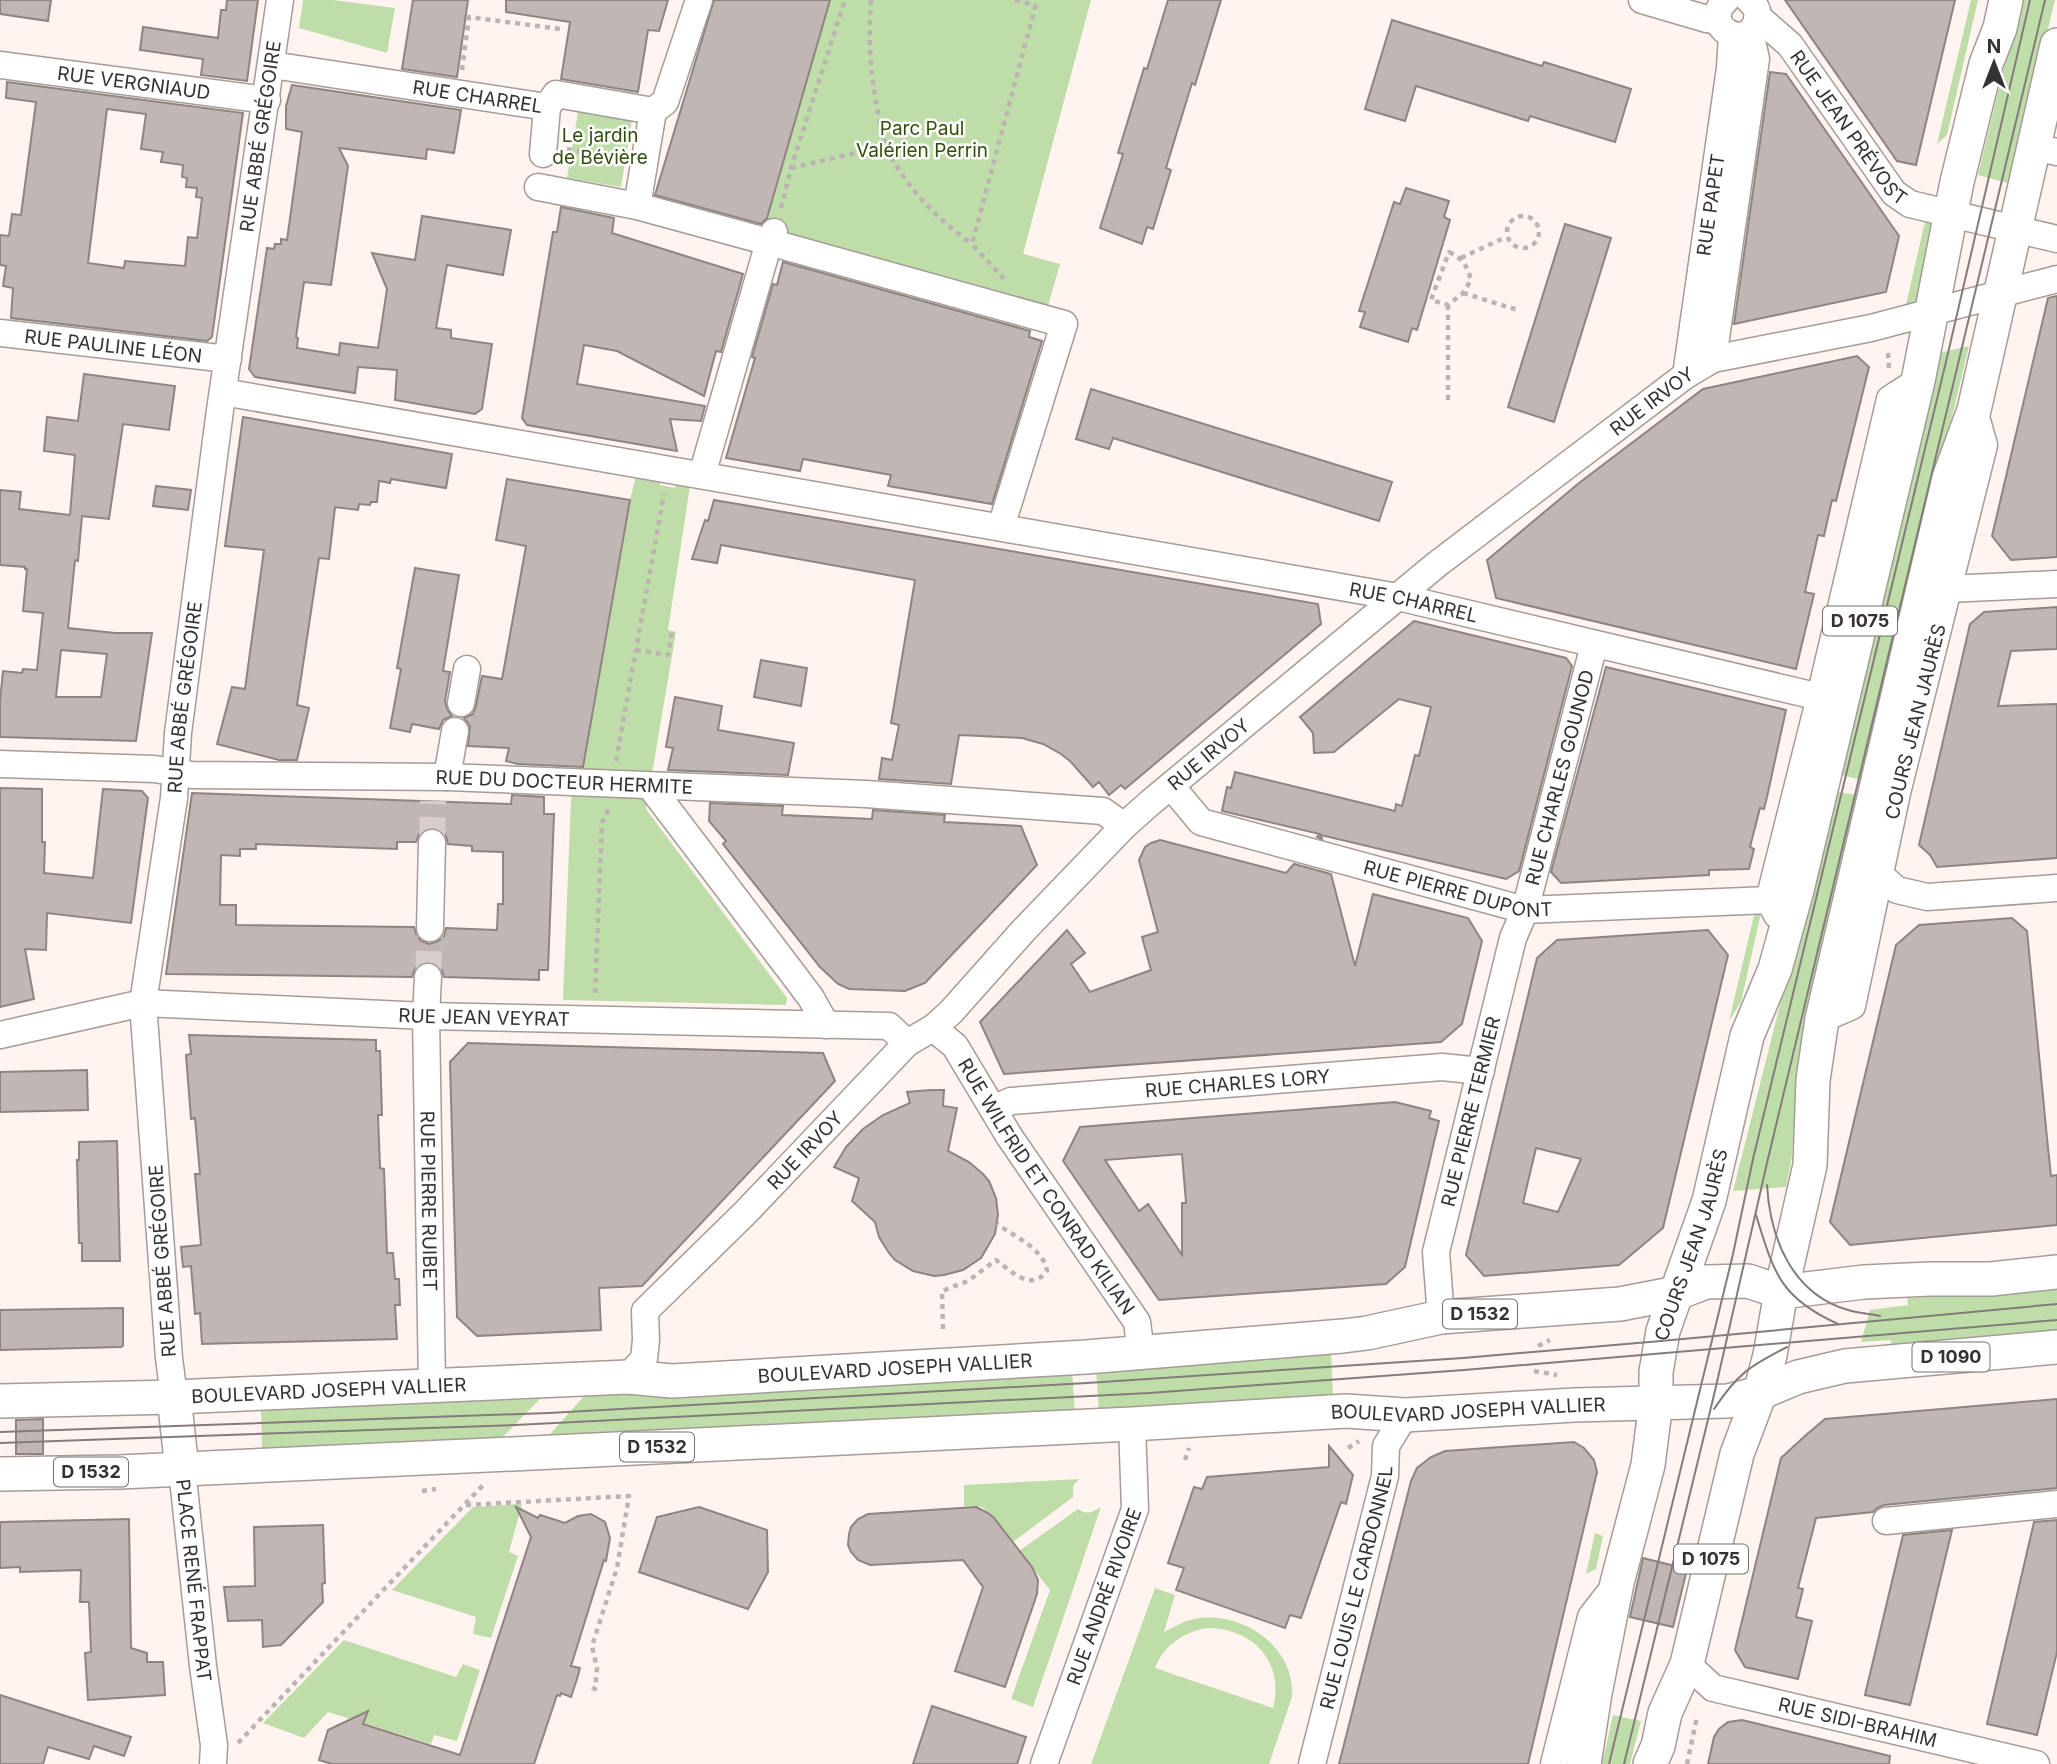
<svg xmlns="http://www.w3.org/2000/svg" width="2057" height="1764" font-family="Inter,sans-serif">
  <rect width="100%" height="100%" fill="#fff4f0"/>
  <g fill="#bfdda8" fill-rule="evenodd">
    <polygon points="303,0 333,0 395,8 387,53 299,28"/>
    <polygon points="830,0 1091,0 1023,254 1060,264 1047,309 763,229"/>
    <polygon points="1971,0 1978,0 1947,135 1937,144"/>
    <polygon points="2020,0 2055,0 2011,184 1978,175"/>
    <polygon points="579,106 633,114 621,187 567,178"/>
    <polygon points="1926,217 1935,226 1919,299 1905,309"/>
    <polygon points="1969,346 1865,781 1838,774 1938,353"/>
    <polygon points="636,475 660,480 660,485 675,488 676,483 690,486 668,630 676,632 646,809 787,998 786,1005 563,1000 571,799 583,771 630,500"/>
    <polygon points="1834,791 1862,796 1797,1066 1792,1156 1786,1187 1733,1191"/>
    <polygon points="1755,911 1761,913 1741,1002 1729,1021"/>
    <polygon points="2057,1290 2057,1333 1892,1349 1891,1340 1861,1342 1870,1310 1908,1305 1907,1298"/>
    <polygon points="1331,1352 1333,1398 1099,1412 1096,1370"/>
    <polygon points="1072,1371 1075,1413 544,1441 584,1396"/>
    <polygon points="540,1399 498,1442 262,1451 261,1408"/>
    <polygon points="1079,1479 1073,1486 1073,1497 1013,1542 994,1518 982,1507 964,1506 964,1485"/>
    <polygon points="522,1504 509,1552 518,1556 491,1638 473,1634 476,1617 392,1590 473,1507"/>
    <path d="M1101 1507 1033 1707 1011 1699 1050 1590 1019 1551 1078 1509C1088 1515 1091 1513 1101 1507Z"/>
    <polygon points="1595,1533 1603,1536 1596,1569 1586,1574"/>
    <path d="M1155 1588 1175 1595 1164 1632C1174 1627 1183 1621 1194 1619 1241 1610 1296 1646 1292 1697L1269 1764H1091ZM1207 1628C1253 1628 1285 1662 1273 1708L1155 1668C1164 1645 1184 1632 1207 1628Z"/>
    <polygon points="344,1640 456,1677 463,1664 480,1670 457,1741 434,1735 431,1744 328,1712 304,1738 263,1723"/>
    <polygon points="1613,1715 1641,1721 1630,1764 1602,1764"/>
  </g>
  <g fill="#c0b6b3" stroke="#8e8581" stroke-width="2" fill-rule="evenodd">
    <polygon points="0,0 51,0 48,21 0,14"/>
    <polygon points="227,0 258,0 247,81 201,75 203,59 140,50 143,27 218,38 221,10 226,10"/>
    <polygon points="413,0 468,0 457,77 402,69"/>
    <polygon points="506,0 668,0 659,31 648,30 638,92 561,79 570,22 506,12"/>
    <polygon points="714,0 830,0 767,218 761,224 655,195"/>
    <polygon points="1168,0 1221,0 1195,85 1192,83 1166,168 1171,170 1153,229 1147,227 1142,244 1100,228 1123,154 1118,153 1144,68 1147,69"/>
    <polygon points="1785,0 1955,0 1916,165 1897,161"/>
    <polygon points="1392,20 1542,66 1544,62 1631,89 1615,142 1530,116 1528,121 1416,86 1405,121 1365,109"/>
    <polygon points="1770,72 1786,74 1899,236 1886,292 1734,324"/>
    <path d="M7 82 243 113 212 337 207 341 11 318 13 288 3 286 6 266 0 265V235L9 236 12 214 21 215 36 102 6 98ZM107 109 146 114 141 149 163 152 161 162 183 165 182 177 187 178 186 187 197 188 196 197 202 198 197 238 188 237 185 266 125 261 124 268 88 263Z"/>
    <polygon points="292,85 461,110 454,153 427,149 426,159 339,148 348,166 331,285 304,282 296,337 298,338 297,348 339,355 340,343 378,348 387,289 372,253 415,260 422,216 511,230 503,275 447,265 436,328 451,330 451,338 492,344 482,409 475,414 395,400 397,370 358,367 355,393 255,377 249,369 267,248 274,249 275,244 281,244 281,239 287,240 302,132 286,129 286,106"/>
    <polygon points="1406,188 1449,201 1444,217 1450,220 1417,330 1412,328 1408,342 1360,327 1365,312 1359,311 1394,202 1400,204"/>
    <polygon points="561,207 614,218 612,233 743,274 721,352 716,351 704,396 617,351 584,345 577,384 705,406 701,421 670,419 677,451 527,425 522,418 553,232 557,232"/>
    <polygon points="1565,224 1611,238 1554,422 1508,407"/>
    <polygon points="783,262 1030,331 1029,337 1042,341 992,504 888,486 891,475 803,459 800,471 726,458 755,358 752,357 773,284 777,285"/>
    <polygon points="2057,296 2057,557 2011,560 1992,536 2048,298"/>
    <polygon points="1857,356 1869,367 1836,501 1832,500 1824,536 1818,535 1805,592 1814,594 1796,669 1496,598 1487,560 1579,483 1703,389"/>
    <path d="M84 374 175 386 169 430 123 424 109 519 81 516H82L78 561 75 560 68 628 115 633H152L136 741 0 737V701L3 671 22 673 23 669 37 670 43 613 23 611 27 569H25V567L0 565V490L21 492 19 509 70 515 75 455 44 451 47 417 78 421ZM61 650 107 654 101 697H56Z"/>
    <polygon points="1091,389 1392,482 1379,521 1113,438 1109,449 1076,439"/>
    <polygon points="243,417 452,454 446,488 391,479 390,483 379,481 377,502 371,502 370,505 359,504 358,510 335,507 329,559 319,558 297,705 309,708 297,760 279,760 217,744 232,687 245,689 264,550 225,546"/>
    <polygon points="507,479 630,500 583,767 518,764 506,761 509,748 468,746 470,726 464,718 473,714 476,706 482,676 502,679 526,546 496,540"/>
    <polygon points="156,486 191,490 188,510 153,506"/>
    <polygon points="714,500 1318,604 1321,624 1125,789 1121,785 1109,795 1099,782 1093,787 1070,761 1061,754 1043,744 1022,738 959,735 951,784 879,779 882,758 892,760 899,725 891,723 915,580 721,545 717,563 692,559 705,520 708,521"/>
    <polygon points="415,568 459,575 443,671 450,672 445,701 447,709 452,716 443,720 439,729 412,724 410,732 390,728 401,669 397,668"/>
    <polygon points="2057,607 2057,649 2011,651 1998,706 2057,704 2057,858 1937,867 1930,855 1919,845 1970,624 1984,612"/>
    <polygon points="1414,621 1566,658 1572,666 1519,871 1506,879 1321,835 1322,839 1317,837 1320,834 1222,811 1227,787 1231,788 1235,772 1395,811 1396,804 1402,806 1415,755 1419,756 1431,707 1399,699 1334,752 1314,753 1313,733 1300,717"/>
    <polygon points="761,660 807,668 801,706 754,697"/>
    <polygon points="1606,667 1786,710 1767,797 1764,809 1760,808 1750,847 1754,849 1749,869 1709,870 1709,875 1561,883 1551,872"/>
    <polygon points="675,697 722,706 718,730 794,743 788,775 668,770 673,748 666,747"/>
    <polygon points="0,788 42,789 42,842 45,842 44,873 93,878 103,789 142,791 148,798 131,923 47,913 46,950 25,949 34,999 0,1007"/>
    <path d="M192 793 511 804 512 795 544 797V814H554L548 970H539V980L444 977 442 970 437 964 428 961 420 963 415 968 412 977 166 974ZM432 827 441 830 446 836 448 844 472 846V851L503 852V904H498L497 930 446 928 444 936 438 941 429 944 421 941 417 936 414 927 236 925V905H220L221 855 240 856V849H256V844L397 849V842H416L419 834 424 830Z"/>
    <polygon points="710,803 783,806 782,815 872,819 873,810 945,815 944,822 1021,826 1037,865 925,983 905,991 849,989 838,984 820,967 723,844 726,841 709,821"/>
    <polygon points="1160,840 1286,873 1294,864 1331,874 1355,966 1373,894 1468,918 1482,941 1462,1024 1441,1042 1004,1074 980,1022 1067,930 1085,953 1071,964 1090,992 1151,970 1142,937 1158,932 1139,860 1145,847 1151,843"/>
    <polygon points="2012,918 2027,931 2047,1138 2051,1176 2057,1175 2057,1225 1850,1245 1830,1222 1896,945 1919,925"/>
    <path d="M1708 930 1728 955 1663 1228 1619 1265 1484 1276 1466 1255 1537 958 1557 940ZM1536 1148 1581 1159 1558 1212 1523 1203Z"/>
    <polygon points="189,1035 376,1040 376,1051 380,1051 382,1115 378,1115 380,1168 384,1169 387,1253 393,1253 395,1279 399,1279 400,1305 395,1305 397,1339 202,1344 200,1313 195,1314 191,1266 183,1267 181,1247 201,1245 195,1174 200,1174 195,1118 191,1119 186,1055 191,1054"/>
    <polygon points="468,1043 823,1053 835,1081 642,1286 599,1288 601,1330 477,1336 457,1317 450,1062"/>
    <polygon points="87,1070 88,1110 0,1112 0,1072"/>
    <polygon points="931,1090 944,1090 943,1106 957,1108 948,1151 969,1162 983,1174 989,1181 996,1198 998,1215 995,1234 981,1258 963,1270 944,1275 934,1276 913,1271 895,1260 889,1253 879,1237 875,1222 852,1201 859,1178 834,1167 846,1147 863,1129 883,1115 910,1103 907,1092"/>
    <path d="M1395 1102 1431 1111 1429 1118 1439 1121 1405 1267 1386 1284 1159 1300 1063 1161 1080 1127ZM1182 1154 1186 1203H1182V1255L1148 1204 1139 1211 1105 1160Z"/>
    <polygon points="117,1141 120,1261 82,1261 82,1243 79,1243 77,1160 79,1160 79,1142"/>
    <polygon points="123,1308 123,1346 121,1347 0,1350 0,1310"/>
    <polygon points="2057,1399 2057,1488 1884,1505 1877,1508 1873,1512 1816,1518 1798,1588 1803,1589 1796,1617 1812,1621 1798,1679 1745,1667 1735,1650 1781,1458 1806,1435 1825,1419"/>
    <polygon points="43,1419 43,1454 16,1454 16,1420"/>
    <polygon points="1574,1442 1584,1448 1594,1460 1597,1472 1528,1764 1339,1764 1411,1481 1417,1468 1431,1457 1445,1451"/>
    <polygon points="1329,1446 1353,1475 1346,1504 1341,1502 1301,1618 1290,1615 1285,1628 1176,1590 1184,1568 1168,1563 1194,1487 1202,1489 1207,1477 1329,1467"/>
    <polygon points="516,1507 538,1518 540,1515 565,1523 578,1516 591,1514 605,1522 610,1538 606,1561 604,1560 571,1666 580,1668 577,1679 571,1697 561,1693 560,1696 557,1695 534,1764 332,1764 319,1760 328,1730 368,1711 363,1724 460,1755 531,1537"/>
    <polygon points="699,1507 767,1530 768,1572 748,1609 639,1572 657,1517"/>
    <polygon points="976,1507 988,1513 994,1518 1032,1567 1038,1580 1037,1594 1005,1687 955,1671 983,1587 963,1560 870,1565 858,1560 851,1552 848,1545 849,1534 851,1527 858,1519 868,1514"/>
    <polygon points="129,1519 131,1648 147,1653 147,1662 163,1662 165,1695 88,1700 85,1653 91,1652 89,1602 80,1602 81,1570 20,1572 20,1567 0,1568 0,1522"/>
    <polygon points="2057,1520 2057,1652 2037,1735 1987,1724 2034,1522"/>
    <polygon points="323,1525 325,1583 322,1584 323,1602 281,1645 263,1647 262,1620 228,1621 224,1587 255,1586 254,1527"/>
    <polygon points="1952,1530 1910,1705 1865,1695 1903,1535"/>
    <polygon points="1643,1558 1687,1569 1673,1627 1630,1617"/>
    <polygon points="0,1695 131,1737 124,1756 94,1746 89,1759 48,1747 43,1764 0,1764"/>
    <polygon points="932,1706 1026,1737 1017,1764 913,1764"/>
    <polygon points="1742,1720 1890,1756 1889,1764 1708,1764 1714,1737 1719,1729 1728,1722"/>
  </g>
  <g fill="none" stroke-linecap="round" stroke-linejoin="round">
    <g stroke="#d7cdca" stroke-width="26" stroke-dasharray="26 13" stroke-linecap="butt">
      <polyline points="432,843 433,801"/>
      <polyline points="428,977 430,928"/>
    </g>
    <defs>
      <g id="minor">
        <polyline points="1642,0 1707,19 1718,21"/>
        <path d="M1726 0C1698 27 1750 54 1757 19 1759 11 1755 5 1749 0"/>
        <path id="s1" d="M1758 17 1790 45 1894 193 1910 204 2057 239"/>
        <path id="s2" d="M0 65 267 100"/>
        <path id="s3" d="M272 65 547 107 556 94 653 111 637 206 769 242 774 232"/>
        <polyline points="653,111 665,102 699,0"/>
        <polyline points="2033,147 2057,152"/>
        <polyline points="543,154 547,107"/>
        <polyline points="538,187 637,206"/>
        <path id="s4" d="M0 333 228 359"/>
        <polyline points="1713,359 1756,59 1750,32"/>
        <path id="s5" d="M1686 375 1730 68 1732 35"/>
        <path id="s6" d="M223 392 1398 597 1820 697"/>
        <polyline points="702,475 769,242 1064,324 1001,527"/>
        <polyline points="1948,589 2057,584"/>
        <polyline points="461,703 467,669"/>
        <path id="s7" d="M0 764 154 769 192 775 447 777 866 794 1103 811 1124 826"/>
        <polyline points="447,777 455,731"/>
        <polyline points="650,786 793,974 811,998 826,1025"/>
        <path id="s8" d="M1171 786 1201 822 1525 910 1769 900"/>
        <polyline points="1880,875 1897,890 1927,897 2057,888"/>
        <polyline points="1777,915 1769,900 1820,697 1890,399 1918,381"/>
        <polyline points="430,928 432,843"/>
        <path id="s9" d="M428 977 426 1016 432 1386"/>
        <path id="s10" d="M1822 1019 1852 1006 1897 793 1984 445 1974 410"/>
        <path id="s11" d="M933 1028 955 1046 1009 1136 1137 1322 1141 1353"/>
        <path id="s12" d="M0 1035 143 1003 426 1016 889 1026 907 1043"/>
        <path id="s13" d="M993 1109 1011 1101 1442 1067 1481 1071"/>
        <path id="s14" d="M1441 1317 1436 1252 1513 938 1525 910 1594 645"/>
        <path id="s15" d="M628 1377 644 1359 646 1340 645 1311 746 1212 907 1043 933 1028 951 1012 1023 931 1124 826 1151 802 1436 565 1686 375 1713 359 1871 328 2057 279"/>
        <path id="s16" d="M174 1397 169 1358 143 1003 174 798 178 733 220 410 280 0"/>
        <path id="s17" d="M182 1469 203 1666 214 1745 213 1764"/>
        <polyline points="1886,1521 2057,1504"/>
        <path id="s18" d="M1687 1664 1713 1688 2036 1764"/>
        <path id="s19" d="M1044 1764 1135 1509 1132 1424"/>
        <path id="s20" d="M1312 1764 1385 1476 1386 1446 1405 1415"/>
        <polyline points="1554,1764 1591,1617 1615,1586"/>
      </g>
      <g id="major">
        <polyline points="174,1397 182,1469"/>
        <path id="s21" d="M0 1401 174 1397 628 1377 672 1381 1086 1357 1343 1336 1367 1333 1441 1317 1620 1304 1677 1293 1706 1282 1748 1281 1781 1292 1864 1282 1930 1279H1991L2057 1272"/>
        <path id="s22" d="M0 1474 119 1472 512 1454 1132 1424 1346 1411 1405 1415 1574 1405 1728 1401 1760 1393 1798 1377 1845 1366 2057 1347"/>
        <path id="s23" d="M1584 1764 1595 1693 1617 1583 1648 1465 1656 1402V1372L1663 1331 1709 1201 1747 1036 1775 969 1797 890 1918 381 1957 182 1986 64 2000 28 2006 0"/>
        <polyline points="1650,1764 1658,1746 1665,1713 1687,1664 1737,1454 1760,1393 1770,1355 1781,1292 1810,1165 1813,1080 1822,1019 1949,478 1974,410 2057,45"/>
      </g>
    </defs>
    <use href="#minor" stroke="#a59b97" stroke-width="29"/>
    <use href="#major" stroke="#a59b97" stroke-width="36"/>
    <g stroke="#bdb4b1" stroke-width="4.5" stroke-dasharray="5 5" stroke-linecap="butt">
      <path d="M871 0C868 39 870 74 878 112 880 124 882 138 887 149 906 187 937 219 972 244"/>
      <polyline points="1015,0 1035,5"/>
      <polyline points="462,70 469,17 560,29"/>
      <polyline points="567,149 595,154"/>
      <polyline points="791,168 886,146"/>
      <polyline points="781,208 791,168 845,0"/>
      <circle cx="1523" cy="232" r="16"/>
      <path d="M1449 252C1462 258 1467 265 1471 280L1463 293 1448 305 1431 300Z"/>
      <polyline points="1461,258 1506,237"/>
      <polyline points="1004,279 972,244 1037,0"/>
      <polyline points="1463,293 1518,310"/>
      <polyline points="1448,305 1448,402"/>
      <polyline points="1888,353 1889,369"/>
      <polyline points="636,650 668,655 672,631"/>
      <polyline points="616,761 664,494"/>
      <polyline points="595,993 602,823 609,808"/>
      <path d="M943 1329 942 1291 968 1281 996 1260C1012 1272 1031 1292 1047 1271 1044 1249 1014 1236 997 1224"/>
      <polyline points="1538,1346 1550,1340"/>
      <polyline points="1534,1371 1557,1375"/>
      <polyline points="1348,1448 1359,1441"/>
      <polyline points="1185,1460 1189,1448"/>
      <polyline points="422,1491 436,1489"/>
      <polyline points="466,1505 629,1496 617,1568 592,1646 597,1668 595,1689 588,1685"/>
      <polyline points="238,1743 485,1483"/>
      <polyline points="1687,1764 1697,1717"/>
    </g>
    <use href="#minor" stroke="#fff" stroke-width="26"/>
    <use href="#major" stroke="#fff" stroke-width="33"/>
    <g stroke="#837c7a" stroke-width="2">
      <path d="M1767 1185C1770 1238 1792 1294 1848 1310 1858 1313 1870 1314 1880 1316"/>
      <path d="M1756 1215C1774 1273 1780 1298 1838 1324"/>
      <path d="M1714 1409C1738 1373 1750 1366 1787 1347"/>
      <polyline points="0,1432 549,1413 1087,1383 1463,1358 1661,1341 2057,1304"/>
      <polyline points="0,1443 515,1425 1149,1393 1464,1370 2057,1320"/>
      <polyline points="1609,1764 1733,1254 1753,1159 1945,366 2030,0"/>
      <polyline points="1624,1764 1714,1395 1767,1163 2045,0"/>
    </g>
  </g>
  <g text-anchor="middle" stroke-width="5" stroke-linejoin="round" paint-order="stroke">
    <g fill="#fff" stroke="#72706f" stroke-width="2">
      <rect x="1823" y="606.5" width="74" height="29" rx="5"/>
      <rect x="1443" y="1299.5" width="74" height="29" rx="5"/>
      <rect x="1912.5" y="1342.5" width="77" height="29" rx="5"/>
      <rect x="620" y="1432.5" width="74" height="29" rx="5"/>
      <rect x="54" y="1457.5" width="74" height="29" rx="5"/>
      <rect x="1674" y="1544.5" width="74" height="29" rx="5"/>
    </g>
    <g font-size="18" font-weight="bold" fill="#363231">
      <text x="1860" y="627">D 1075</text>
      <text x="1480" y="1320">D 1532</text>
      <text x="1951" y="1363">D 1090</text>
      <text x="657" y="1453">D 1532</text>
      <text x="91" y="1478">D 1532</text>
      <text x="1711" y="1565">D 1075</text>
    </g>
    <g font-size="19" fill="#363231" stroke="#fff">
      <text dy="7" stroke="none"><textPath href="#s2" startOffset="135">RUE VERGNIAUD</textPath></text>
      <text dy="7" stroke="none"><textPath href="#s3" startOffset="208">RUE CHARREL</textPath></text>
      <text dy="7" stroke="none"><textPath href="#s1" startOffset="144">RUE JEAN PRÉVOST</textPath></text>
      <text dy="7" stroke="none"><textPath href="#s16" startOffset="1270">RUE ABBÉ GRÉGOIRE</textPath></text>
      <text dy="7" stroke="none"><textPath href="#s5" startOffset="172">RUE PAPET</textPath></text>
      <text dy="7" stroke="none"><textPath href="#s4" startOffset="114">RUE PAULINE LÉON</textPath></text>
      <text dy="7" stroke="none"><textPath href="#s15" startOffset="1433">RUE IRVOY</textPath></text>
      <text dy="7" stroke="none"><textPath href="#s6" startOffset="1209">RUE CHARREL</textPath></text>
      <text dy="7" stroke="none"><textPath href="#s16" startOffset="704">RUE ABBÉ GRÉGOIRE</textPath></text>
      <text dy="7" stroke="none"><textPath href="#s10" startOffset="324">COURS JEAN JAURÈS</textPath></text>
      <text dy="7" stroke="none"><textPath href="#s15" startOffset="866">RUE IRVOY</textPath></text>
      <text dy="7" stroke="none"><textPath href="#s14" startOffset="556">RUE CHARLES GOUNOD</textPath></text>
      <text dy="7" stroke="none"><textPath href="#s7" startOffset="565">RUE DU DOCTEUR HERMITE</textPath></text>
      <text dy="7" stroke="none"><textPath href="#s8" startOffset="313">RUE PIERRE DUPONT</textPath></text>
      <text dy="7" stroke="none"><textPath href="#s12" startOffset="488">RUE JEAN VEYRAT</textPath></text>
      <text dy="7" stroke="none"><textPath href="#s13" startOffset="247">RUE CHARLES LORY</textPath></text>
      <text dy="7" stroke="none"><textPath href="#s14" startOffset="210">RUE PIERRE TERMIER</textPath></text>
      <text dy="7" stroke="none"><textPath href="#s15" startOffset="299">RUE IRVOY</textPath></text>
      <text dy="7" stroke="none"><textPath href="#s11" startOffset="196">RUE WILFRID ET CONRAD KILIAN</textPath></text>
      <text dy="7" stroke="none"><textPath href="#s9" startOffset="224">RUE PIERRE RUIBET</textPath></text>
      <text dy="7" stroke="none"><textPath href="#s23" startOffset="532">COURS JEAN JAURÈS</textPath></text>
      <text transform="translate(162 1261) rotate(-94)" y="7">RUE ABBÉ GRÉGOIRE</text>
      <text dy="7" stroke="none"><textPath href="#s21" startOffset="896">BOULEVARD JOSEPH VALLIER</textPath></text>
      <text dy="7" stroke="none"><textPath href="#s21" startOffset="329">BOULEVARD JOSEPH VALLIER</textPath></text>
      <text dy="7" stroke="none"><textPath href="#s22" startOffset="1470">BOULEVARD JOSEPH VALLIER</textPath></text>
      <text dy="7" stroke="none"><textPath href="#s17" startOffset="112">PLACE RENÉ FRAPPAT</textPath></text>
      <text dy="7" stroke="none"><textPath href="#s20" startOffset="182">RUE LOUIS LE CARDONNEL</textPath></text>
      <text dy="7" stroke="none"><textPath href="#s19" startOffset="178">RUE ANDRÉ RIVOIRE</textPath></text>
      <text dy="7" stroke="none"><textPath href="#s18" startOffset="184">RUE SIDI-BRAHIM</textPath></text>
    </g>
    <g font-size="19" fill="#304f0a" stroke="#fff">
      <text x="922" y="135">Parc Paul<tspan x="922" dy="22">Valérien Perrin</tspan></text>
      <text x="600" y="142">Le jardin<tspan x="600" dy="22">de Bévière</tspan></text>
    </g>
  </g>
  <g transform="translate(1994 63)" stroke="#ffffff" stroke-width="5" paint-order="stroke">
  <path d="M0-5L12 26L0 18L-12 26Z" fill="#363231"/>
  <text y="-10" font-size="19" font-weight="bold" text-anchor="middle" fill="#363231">N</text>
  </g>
</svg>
